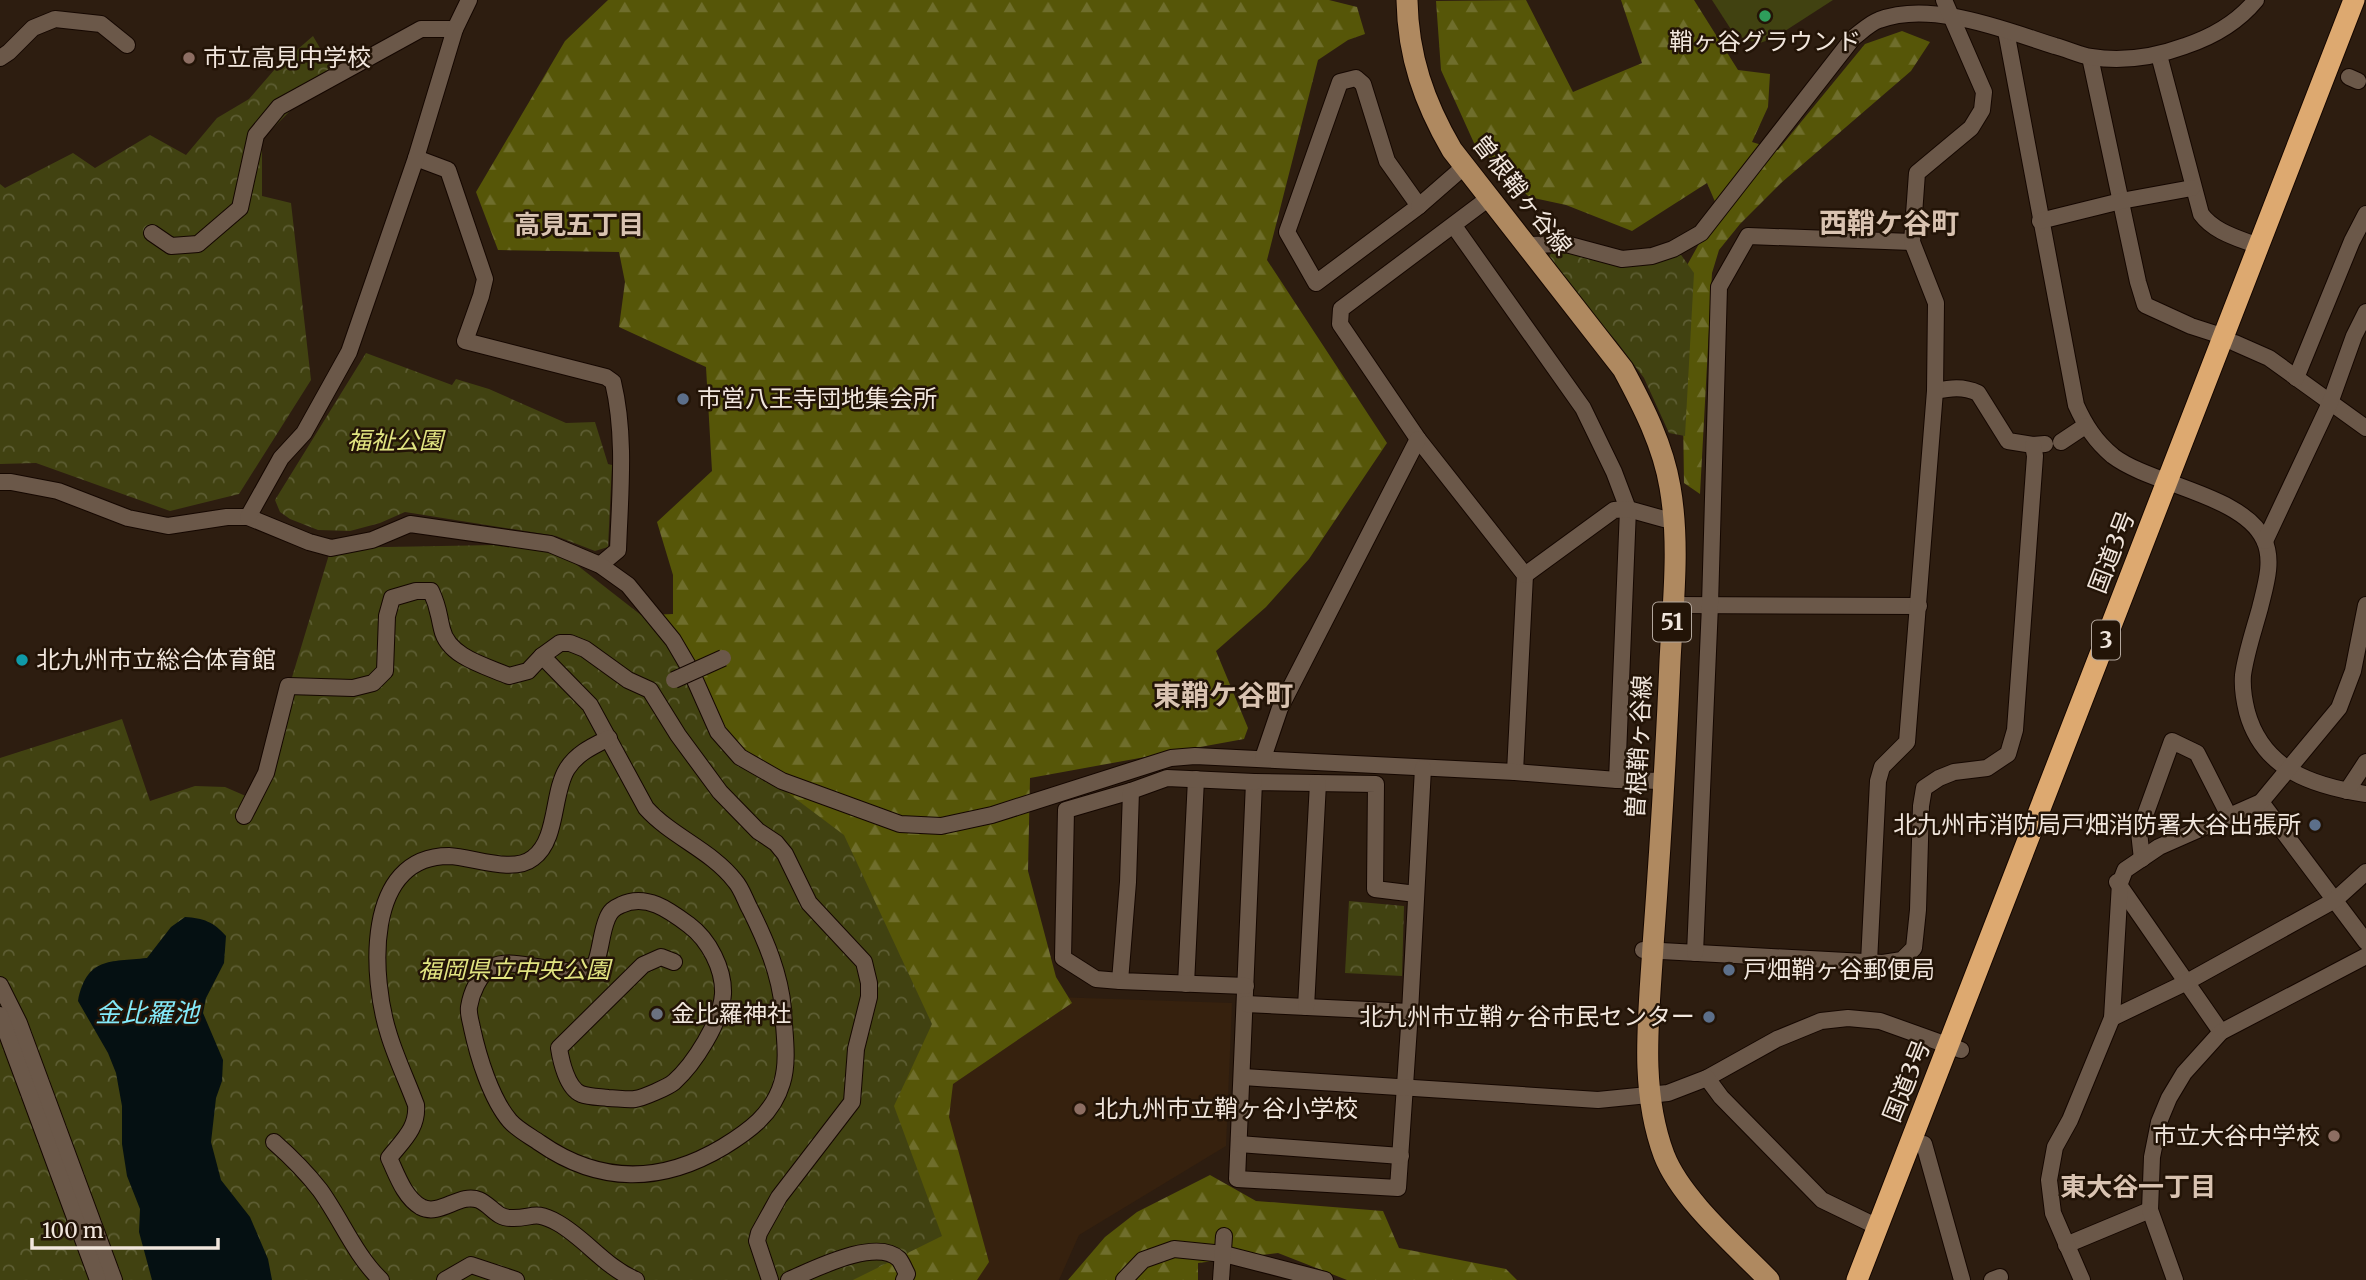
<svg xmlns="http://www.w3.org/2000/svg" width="2366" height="1280" font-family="Merriweather,'Noto Sans JP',serif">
  <defs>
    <pattern id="forest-firs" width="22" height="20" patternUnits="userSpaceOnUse" patternTransform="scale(1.75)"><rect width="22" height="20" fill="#565608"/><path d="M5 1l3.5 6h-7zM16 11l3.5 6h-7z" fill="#6f6e2c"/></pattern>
    <pattern id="park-crowns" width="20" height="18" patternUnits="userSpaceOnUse" patternTransform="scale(1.75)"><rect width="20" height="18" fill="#414211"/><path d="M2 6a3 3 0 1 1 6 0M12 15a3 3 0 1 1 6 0" fill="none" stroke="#5d5d33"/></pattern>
  </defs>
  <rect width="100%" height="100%" fill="#2d1d10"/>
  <polygon fill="#36210e" points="1054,997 1232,1003 1226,1146 1079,1235 1059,1280 955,1280 934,1073"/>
  <g fill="url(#forest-firs)">
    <polygon points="608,0 1329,0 1357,7 1365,34 1348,40 1318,60 1267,260 1387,443 1309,559 1266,607 1216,651 1248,728 1244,739 1030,778 1028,871 1056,977 1072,1003 953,1084 949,1117 989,1262 977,1280 814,1280 624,616 673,614 673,575 657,522 712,471 706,367 619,327 625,282 619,252 498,250 476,192 565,41"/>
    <polygon points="1526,0 1573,92 1642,63 1621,0 1694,0 1738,70 1770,74 1768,107 1752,142 1778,150 1865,44 1902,31 1930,42 1911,71 1781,183 1740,224 1719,250 1712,273 1700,494 1684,483 1681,276 1700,242 1722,218 1707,183 1632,231 1566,205 1529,197 1474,143 1441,70 1436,1"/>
    <polygon points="1210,1175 1256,1201 1383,1211 1399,1248 1506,1269 1517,1280 1347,1280 1278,1253 1198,1263 1198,1280 1068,1280 1105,1237 1137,1212"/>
  </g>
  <g fill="url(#park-crowns)">
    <polygon points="313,36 332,69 262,139 262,196 291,203 311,380 239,494 170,511 36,463 0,464 0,184 5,188 73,153 95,168 150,135 186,155 217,118 249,99 275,69"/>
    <polygon points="1554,249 1581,255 1679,252 1694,273 1685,436 1669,433 1644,378 1617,342 1592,313 1567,279 1548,258"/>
    <polygon points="366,353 452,385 456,379 489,389 566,423 595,422 608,464 612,465 608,547 595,551 556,536 405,512 380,523 350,531 318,530 290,519 280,512 275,500"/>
    <polygon points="550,544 673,640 740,757 844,835 932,1024 894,1106 942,1236 853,1280 0,1280 0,758 122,719 150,801 195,786 225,787 255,800 331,548"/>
    <polygon points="1349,901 1404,906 1402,976 1345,973"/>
  </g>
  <polygon fill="#414211" points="1712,0 1833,0 1774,38 1760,43 1746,40 1732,31"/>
  <path fill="#051012" d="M185 917C203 918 214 922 226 936L224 963 206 998 203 1013 223 1060 222 1081 216 1098 211 1142 221 1180 250 1217 268 1259 272 1280H152L139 1232 140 1209 127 1176 122 1144V1106L116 1073 108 1053 78 1001C87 957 109 962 147 958L171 927Z"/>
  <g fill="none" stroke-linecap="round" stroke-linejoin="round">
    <defs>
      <g id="minor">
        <path d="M2006 31 2076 405C2085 425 2095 441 2113 456 2151 485 2244 495 2264 540 2274 561 2265 587 2260 608 2254 630 2246 653 2243 675 2242 688 2244 700 2247 712 2263 770 2313 786 2366 794"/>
        <path d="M2159 55 2201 214C2214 232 2238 238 2258 246"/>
        <polyline points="2090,57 2138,282 2145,305 2191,326 2222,336"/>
        <polyline points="0,58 9,52 33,28 55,19 101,24 127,45"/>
        <polyline points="2349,77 2358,81"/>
        <polygon points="1356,78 1363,84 1387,161 1419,206 1316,283 1287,232 1340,82"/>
        <path d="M416 158 448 170 485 279 481 296 465 341 606 377 613 382C626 436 620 494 618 550L600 565"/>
        <polyline points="1481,204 1341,309 1340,324 1418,439 1525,575 1515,772"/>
        <polyline points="1419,206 1458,172"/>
        <polyline points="2040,221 2121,201 2192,188"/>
        <polyline points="1454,226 1583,408 1614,472 1628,509 1617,780"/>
        <polyline points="152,233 171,246 198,244 240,208 256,135 279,107 421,29 455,29"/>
        <path d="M1528 245 1566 244 1622 259 1652 256 1673 249 1701 233 1853 38C1861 32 1870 23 1879 20 1931 0 2004 30 2055 46 2067 49 2079 55 2091 57 2123 62 2155 57 2185 46 2212 37 2238 22 2256 0"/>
        <polyline points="2235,343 2269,358 2366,428"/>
        <polyline points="2296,378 2352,241 2366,214"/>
        <path d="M1935 391C1950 388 1963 386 1978 393L2008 441 2033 445 2045 444"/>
        <polyline points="2061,442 2085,426"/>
        <polyline points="0,482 11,482 58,491 128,518 168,526 227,517 248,517 309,542 331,548 372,540 410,524 550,544 600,565 628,585 673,640 690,669 718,732 740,757 782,781 900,824 941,826 992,815 1171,758 1195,756 1515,772 1617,780 1664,781"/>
        <polyline points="248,517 281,458 304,433 349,352 416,158 455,29 469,0"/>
        <polyline points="2265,541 2330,403 2354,336 2366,312"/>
        <polyline points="1525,575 1614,510 1628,509 1664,519"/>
        <polyline points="1673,605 1919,606"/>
        <path d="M542 656 590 705 646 808C672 837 711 850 735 881 742 889 745 900 750 909 766 941 780 974 783 1009 784 1033 789 1060 782 1083 773 1114 749 1131 723 1147 661 1184 599 1184 540 1143 530 1136 518 1130 510 1121 491 1099 478 1056 472 1028 471 1022 468 1014 469 1007 471 994 479 974 492 967 511 957 547 972 569 971 578 971 587 967 595 965 601 950 601 933 607 919 610 911 614 908 621 905 646 893 669 910 689 925 709 940 724 969 723 994 721 1022 694 1064 674 1082 668 1087 643 1098 635 1099 627 1100 616 1098 608 1098 600 1097 589 1097 581 1094 567 1088 561 1061 559 1048L643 965 661 957 674 962"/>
        <path d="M609 738C593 746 577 753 567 769 552 793 558 840 533 858 513 874 473 857 449 856 363 856 371 979 389 1035 396 1058 407 1081 416 1105 418 1128 403 1140 389 1158 397 1175 404 1197 421 1207 440 1217 460 1192 479 1200 491 1205 496 1218 511 1218 533 1219 533 1209 558 1223 586 1239 605 1267 636 1280"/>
        <polyline points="1263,758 1280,708 1418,439"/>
        <polyline points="2347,791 2366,762"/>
        <polyline points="2261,802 2366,942"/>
        <path d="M244 816 266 773 288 686 353 688 373 683 385 671 387 616 392 598 416 591H431C439 608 438 613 442 629 448 657 486 666 509 676L528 671 542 656 560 643H570L585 649 628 680 650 690 678 735 720 792 758 831 776 843 785 854 809 903 864 962 869 983V997L856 1049 852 1102 779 1197 759 1233 757 1241 770 1280"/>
        <polyline points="2142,859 2139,832 2172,741 2197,753 2229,816"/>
        <polyline points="2117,882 2221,1032"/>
        <polyline points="1416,894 1375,889 1376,784 1254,782 1237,1179 1398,1188 1410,1012 1423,768"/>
        <polyline points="1643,950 1883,963 1902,960 1914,948 1918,910 1921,806 1924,788 1939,778 1954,772 1987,768 2008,754 2015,730 2035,456 2033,445"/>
        <polyline points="1695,953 1710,605 1719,287 1748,236 1912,242"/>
        <polyline points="1869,962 1878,781 1882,767 1907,742 1935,391 1936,303 1912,242 1917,173 1971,128 1982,110 1984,92 1944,0"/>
        <polyline points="1120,981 1096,979 1063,958 1066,810 1131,791"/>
        <polyline points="1186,984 1196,779"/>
        <polyline points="0,985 19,1023 114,1280"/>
        <polyline points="1246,986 1120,981 1128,882 1131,791 1167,778 1254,782"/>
        <polyline points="1246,1004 1410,1012"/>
        <polyline points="1306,1007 1318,783"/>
        <polyline points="0,1015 98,1280"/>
        <polyline points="2112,1018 2185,983 2335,900 2366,872"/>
        <polyline points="1243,1077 1598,1100 1668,1093 1707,1078 1777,1039 1821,1021 1848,1018 1880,1021 1961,1050"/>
        <polyline points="1707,1078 1721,1097 1822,1200 1878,1227"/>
        <path d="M274 1142C291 1157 306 1172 320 1190 341 1219 355 1255 381 1280"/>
        <polyline points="1239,1144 1401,1156"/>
        <polyline points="1924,1144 1962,1280"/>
        <polyline points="2066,1245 2150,1210"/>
        <polyline points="445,1280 471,1265 516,1280"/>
        <path d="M789 1280C813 1270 876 1237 899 1259 902 1263 905 1270 907 1274L904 1280"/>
        <polyline points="1124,1280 1143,1260 1174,1249 1224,1254 1325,1280"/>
        <polyline points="1221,1280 1224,1236"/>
        <polyline points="1992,1280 2000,1277"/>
        <polyline points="2082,1280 2053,1213 2049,1180 2055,1147 2070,1120 2112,1018 2120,883 2125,870 2159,847 2261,802 2339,708 2353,671 2366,605"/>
        <polyline points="2175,1280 2150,1210 2152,1157 2159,1122 2169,1098 2184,1073 2221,1032 2366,956"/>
      </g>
      <path id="major" d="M1407 0C1408 56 1424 102 1452 150L1623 369C1643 406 1663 445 1670 487 1680 544 1673 603 1670 661 1666 756 1660 851 1653 946 1649 1016 1639 1088 1664 1155 1681 1199 1736 1246 1769 1280"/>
      <polyline id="highway" points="1857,1280 2354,0"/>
    </defs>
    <use href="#minor" stroke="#150700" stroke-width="18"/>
    <use href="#major" stroke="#150700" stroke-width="23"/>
    <use href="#highway" stroke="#150700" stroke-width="23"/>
    <use href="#minor" stroke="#6b5849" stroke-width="16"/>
    <use href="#major" stroke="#af8960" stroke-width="21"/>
    <use href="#highway" stroke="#dda970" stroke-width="21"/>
    <defs>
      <polyline id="minor-bridge" points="674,680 723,658"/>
    </defs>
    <use href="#minor-bridge" stroke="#150700" stroke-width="18" stroke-linecap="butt"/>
    <use href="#minor-bridge" stroke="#6b5849" stroke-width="16"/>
  </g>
  <circle fill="#2e9e5b" stroke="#231407" stroke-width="2.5" cx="1765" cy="16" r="7"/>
  <g fill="#8d6e63" stroke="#231407" stroke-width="2.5">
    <circle cx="189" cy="58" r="7"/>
    <circle cx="1080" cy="1109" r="7"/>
    <circle cx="2334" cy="1136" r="7"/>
  </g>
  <g fill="#5c6f8a" stroke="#231407" stroke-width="2.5">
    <circle cx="683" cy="399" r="7"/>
    <circle cx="2315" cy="825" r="7"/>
    <circle cx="1729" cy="970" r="7"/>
    <circle cx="1709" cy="1017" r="7"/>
  </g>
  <circle fill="#0f9aa8" stroke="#231407" stroke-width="2.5" cx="22" cy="660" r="7"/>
  <circle fill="#6b7280" stroke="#231407" stroke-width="2.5" cx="657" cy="1014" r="7"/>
  <g text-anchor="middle" stroke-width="5" stroke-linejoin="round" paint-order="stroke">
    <g fill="#231407" stroke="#b3a79d" stroke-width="2">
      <rect x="1653" y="602.5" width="38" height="39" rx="5"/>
      <rect x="2092" y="620.5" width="28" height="39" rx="5"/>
    </g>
    <g font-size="23" font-weight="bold" fill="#f1e6dd">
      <text x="1672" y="630">51</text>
      <text x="2106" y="648">3</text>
    </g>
    <g font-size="24" fill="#f1e6dd" stroke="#231407" text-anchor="start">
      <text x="1765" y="50" text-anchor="middle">鞘ヶ谷グラウンド</text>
      <text x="203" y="66">市立高見中学校</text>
      <text x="697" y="407">市営八王寺団地集会所</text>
      <text x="36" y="668">北九州市立総合体育館</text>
      <text x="2301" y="833" text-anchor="end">北九州市消防局戸畑消防署大谷出張所</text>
      <text x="1743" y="978">戸畑鞘ヶ谷郵便局</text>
      <text x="671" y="1022">金比羅神社</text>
      <text x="1695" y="1025" text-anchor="end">北九州市立鞘ヶ谷市民センター</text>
      <text x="1094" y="1117">北九州市立鞘ヶ谷小学校</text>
      <text x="2320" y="1144" text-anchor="end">市立大谷中学校</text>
    </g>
    <g font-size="24" fill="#f1e6dd" stroke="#231407">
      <text transform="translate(1522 195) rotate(52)" y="8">曽根鞘ヶ谷線</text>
      <text transform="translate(2112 552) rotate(-69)" y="8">国道3号</text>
      <text transform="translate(1639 747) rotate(-87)" y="8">曽根鞘ヶ谷線</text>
      <text transform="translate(1907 1081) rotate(-68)" y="8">国道3号</text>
    </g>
    <g font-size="24" font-style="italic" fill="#e1e481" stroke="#231407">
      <text x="395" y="449">福祉公園</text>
      <text x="514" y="978">福岡県立中央公園</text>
    </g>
    <g font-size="26" font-weight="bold" fill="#d9c3b1" stroke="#231407">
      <text x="579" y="234">高見五丁目</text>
      <text x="2138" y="1196">東大谷一丁目</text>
    </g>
    <g font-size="26" font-style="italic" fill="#83e9f9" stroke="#231407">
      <text x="147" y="1022">金比羅池</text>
    </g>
    <g font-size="28" font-weight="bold" fill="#d9c3b1" stroke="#231407">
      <text x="1889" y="233">西鞘ケ谷町</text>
      <text x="1223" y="705">東鞘ケ谷町</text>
    </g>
  </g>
  <path d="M32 1238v10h186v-10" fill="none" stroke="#f1e6dd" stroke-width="3.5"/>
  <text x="42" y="1238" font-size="21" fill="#f1e6dd" stroke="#231407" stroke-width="5" paint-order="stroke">100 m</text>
</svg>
